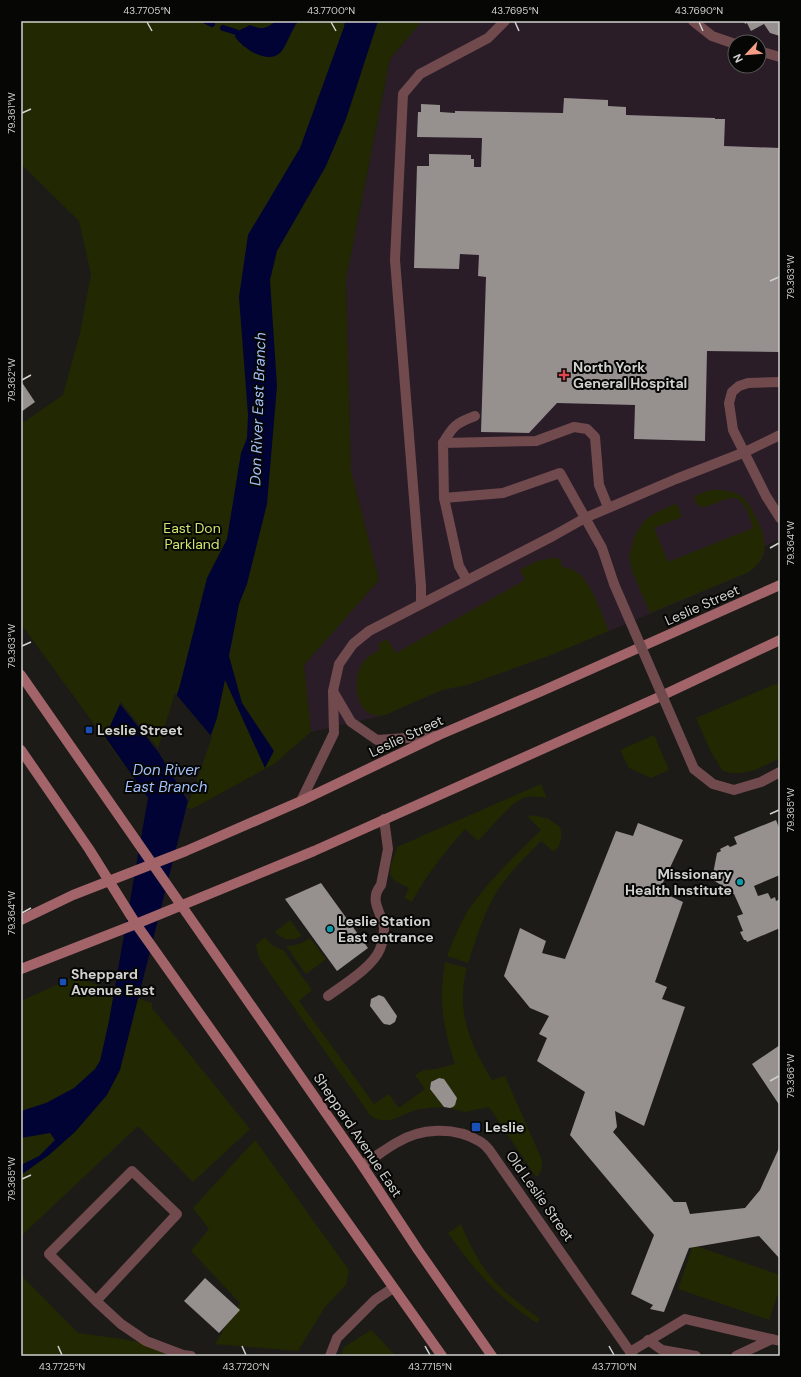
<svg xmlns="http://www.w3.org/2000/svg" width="801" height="1377" font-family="'DM Sans',sans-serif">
  <rect width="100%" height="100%" fill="#1c1b18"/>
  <path fill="#2b1d28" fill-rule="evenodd" d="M422 21H780V539L765 546 764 555 760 562 749 572 609 631 551 655 467 685 442 690 385 715 311 732 304 665 379 580 351 471 346 279 390 59ZM735 42H759V66H735Z"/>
  <g fill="#222902">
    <polygon points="21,21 422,21 390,59 346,279 351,471 379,580 304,665 311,732 274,764 192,809 148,798 21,624 21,424 63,395 80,333 91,274 79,221 21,164"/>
    <path d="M710 490C721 490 733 490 742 497 747 501 750 507 753 512 766 534 772 556 749 572L650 613 633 573 629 557 632 545 636 533 645 520 655 513 674 504 678 506 682 517 654 528 668 562 753 528C750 519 747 506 739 500 725 490 698 523 694 496Z"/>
    <path d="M553 558 561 559V566C567 568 573 569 578 573 593 585 601 613 609 631L551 655 467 685 442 690 385 715C357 721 351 684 361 665 365 658 374 653 380 649L378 644 387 639 396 653 525 580 520 570 537 561Z"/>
    <path d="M780 682V758C761 767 745 778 723 771L711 752 696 718Z"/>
    <polygon points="654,735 669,770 651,778 629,768 620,750"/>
    <path d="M541 784 547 798C538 797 529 795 521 799 510 804 488 831 478 841L465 829C445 852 426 875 412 902L404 898 409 888C404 885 396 883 392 878 386 871 395 855 397 847Z"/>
    <path d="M532 815 549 819 560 827C563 836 561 846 554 852L541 841C524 858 508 874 495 895 483 915 476 940 468 963L447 956C452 944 457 931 463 919 483 885 513 858 541 830L528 817Z"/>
    <path d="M290 920 302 936C292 941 283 941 275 932Z"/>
    <path d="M265 937 272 945 283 950 312 990 299 1001 374 1104 389 1094 399 1108 425 1089 415 1075 424 1070 436 1069 455 1064C447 1040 441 1016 442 990 442 981 444 971 445 962L467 968C455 1010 470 1044 492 1080L505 1076 542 1160C542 1167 542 1173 536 1177L489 1107 465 1112 450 1108 457 1098 444 1080C440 1078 437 1078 433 1080L430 1084V1089L444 1107C434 1107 425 1108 416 1110 400 1115 385 1128 370 1115L259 958 256 945Z"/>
    <path d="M310 938 326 959 306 974 286 946C295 946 303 943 310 938Z"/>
    <polygon points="74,977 152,1003 152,1008 250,1129 193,1182 138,1126 21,1236 21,1001"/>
    <polygon points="255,1140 349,1270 346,1285 325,1307 298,1351 215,1344 240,1303 191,1251 209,1229 193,1208"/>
    <path d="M461 1224C470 1246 482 1269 499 1286 512 1298 526 1309 540 1319L537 1323C497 1297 476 1272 448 1233Z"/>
    <polygon points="693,1245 780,1275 780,1288 769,1320 678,1289"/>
    <polygon points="21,1275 78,1333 129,1340 201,1356 21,1356"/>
    <polygon points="371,1330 396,1356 341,1356 344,1347"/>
  </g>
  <g fill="#000333">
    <path d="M276 21H299L296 24C291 32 286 46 281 52 268 66 243 48 235 37L236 32 250 25C263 30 266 29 276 21Z"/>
    <polygon points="345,21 378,21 346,119 326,166 277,251 270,280 277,386 267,504 247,584 239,604 229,656 242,703 274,751 265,768 225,680 217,718 189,797 120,1070 107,1095 75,1132 49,1155 21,1175 21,1165 39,1156 55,1140 50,1133 21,1138 21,1111 46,1103 74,1088 95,1069 100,1061 109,1021 148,798 105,737 120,704 159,752 180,685 207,578 227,539 241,453 247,438 248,415 239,297 248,235 300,148 344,27"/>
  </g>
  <polygon fill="#1c1b18" points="175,693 212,737 189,803 159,753 119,702 121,702 158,748"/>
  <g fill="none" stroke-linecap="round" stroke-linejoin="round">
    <g stroke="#000333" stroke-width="6">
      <polyline points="206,21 212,24"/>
      <polyline points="223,28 236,32"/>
    </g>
  </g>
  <g fill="#96908f">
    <polygon points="744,21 780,21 780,36 770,33 764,24 751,31 747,23 745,24"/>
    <polygon points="564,98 608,100 608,106 626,107 626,115 715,118 715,119 725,119 724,146 780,148 780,352 707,351 705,441 634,439 635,405 557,403 529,433 481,432 486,277 478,276 479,255 460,254 459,269 414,268 417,166 429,166 429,154 471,155 471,159 474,159 474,167 481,167 482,138 417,137 418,112 421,112 421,104 440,105 440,112 455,113 455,111 563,113"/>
    <polygon points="21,381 35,402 21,412"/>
    <polygon points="776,820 780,830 780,875 754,886 758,896 768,893 771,899 775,897 776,901 780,899 780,928 747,942 746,940 744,940 740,932 743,931 737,916 743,914 734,894 712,879 717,853 721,851 720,849 728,845 730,847 737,844 734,837"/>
    <polygon points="638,823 683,840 659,891 683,902 655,982 667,987 662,999 685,1007 644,1126 615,1111 617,1127 613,1132 674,1202 686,1202 690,1214 745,1208 760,1190 780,1146 780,1259 759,1236 689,1248 664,1312 650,1309 653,1305 631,1294 654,1235 570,1135 585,1092 537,1061 547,1038 539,1034 549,1016 530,1008 504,976 520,928 546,941 542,953 565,959 616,831 633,836"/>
    <polygon points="321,883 368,948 337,971 285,899"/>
    <polygon points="379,995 384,997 397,1016 395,1022 390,1025 384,1024 382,1022 370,1006 371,999"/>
    <polygon points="780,1045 780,1106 752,1064"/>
    <polygon points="439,1078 444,1079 455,1095 457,1098 455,1105 453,1107 450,1108 444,1107 430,1089 431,1082"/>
    <polygon points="205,1278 240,1310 219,1333 184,1301"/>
  </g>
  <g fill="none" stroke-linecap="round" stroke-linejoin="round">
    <g stroke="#714a4d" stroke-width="10">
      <polyline points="693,21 712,36 735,44"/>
      <polyline points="759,51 780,57"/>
      <polyline points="780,382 748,383 739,386 732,392 729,403 733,430 766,496 780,518"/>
      <path d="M443 443C453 426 456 423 475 416"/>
      <polyline points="444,498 503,493 560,473 602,548 614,584"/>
      <polyline points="467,580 459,566 444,498 443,443 536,441 574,427 587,429 595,437 599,485 608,507"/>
      <polyline points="421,604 421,586 395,260 403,94 420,74 488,38 505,21"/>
      <polyline points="334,693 351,722 377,740 437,736"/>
      <polyline points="694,769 713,784 734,790 761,782 780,772"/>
      <polyline points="301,801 334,733 333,691 339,664 353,644 369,631 553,536 585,518 676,479 745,452 780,435"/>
      <path d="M328 996C343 985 373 967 380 949 382 944 384 934 384 928 382 912 368 901 381 885L388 849 384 819"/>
      <polyline points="96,1301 177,1214 132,1171 49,1254 96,1301 121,1324 146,1341 183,1355 191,1356"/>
      <polyline points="648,1340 662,1350 696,1356"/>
      <polyline points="630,1352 685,1319 780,1341"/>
      <polyline points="736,1356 772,1339"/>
    </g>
    <g stroke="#714a4d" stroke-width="10">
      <path d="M362 1165C374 1158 384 1150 396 1143 420 1128 454 1126 479 1141 483 1143 487 1147 490 1151L633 1356"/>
      <polyline points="330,1356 337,1338 375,1300 393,1288"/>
    </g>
    <g stroke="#a26469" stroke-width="10">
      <polyline points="21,675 362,1165 418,1250 492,1356"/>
      <polyline points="21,750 89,849 136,924 442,1356"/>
      <polyline points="21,920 73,895 186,851 301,801 439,735 542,691 780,585"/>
      <polyline points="21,969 136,924 314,851 659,697 780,640"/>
    </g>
    <polyline stroke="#714a4d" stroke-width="10" points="614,584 694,769"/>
  </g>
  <path fill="none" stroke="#d1d1cf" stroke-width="1.5" d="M147 22 152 31M331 22 336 31M515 22 519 31M699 22 703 31M22 113 31 109M770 281 779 277M22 380 31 375M770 548 779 543M22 646 31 642M770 814 779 810M22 913 31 908M770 1081 779 1076M22 1179 31 1175M58 1346 62 1355M242 1346 246 1355M425 1346 430 1355M609 1346 614 1355"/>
  <path fill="#e0444e" stroke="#060605" stroke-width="1.5" d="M562 369h4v4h4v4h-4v4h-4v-4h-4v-4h4z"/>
  <g fill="#1a4fb4" stroke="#060605" stroke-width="1.5">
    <rect x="85" y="726" width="8" height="8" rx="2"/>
    <rect x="59" y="978" width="8" height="8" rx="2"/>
    <rect x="471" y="1122" width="10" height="10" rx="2"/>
  </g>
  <g fill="#0f9aa8" stroke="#060605" stroke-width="1.5">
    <circle cx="740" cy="882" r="4"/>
    <circle cx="330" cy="929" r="4"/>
  </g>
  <g text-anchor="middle" stroke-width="4" stroke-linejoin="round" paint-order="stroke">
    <g font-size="14" font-weight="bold" fill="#d1d1cf" stroke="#060605" text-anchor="start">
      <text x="573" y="372">North York<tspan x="573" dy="16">General Hospital</tspan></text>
      <text x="97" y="735">Leslie Street</text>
      <text x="732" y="879" text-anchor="end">Missionary<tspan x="732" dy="16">Health Institute</tspan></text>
      <text x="338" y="926">Leslie Station<tspan x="338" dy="16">East entrance</tspan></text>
      <text x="71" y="979">Sheppard<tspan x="71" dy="16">Avenue East</tspan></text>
      <text x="485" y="1132">Leslie</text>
    </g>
    <g font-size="14" fill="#cee66d" stroke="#060605">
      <text x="192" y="533">East Don<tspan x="192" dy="16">Parkland</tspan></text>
    </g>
    <g font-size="14" fill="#d1d1cf" stroke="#060605">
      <text transform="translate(702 605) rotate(-24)" y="5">Leslie Street</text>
      <text transform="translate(406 736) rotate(-25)" y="5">Leslie Street</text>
      <text transform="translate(358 1135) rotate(56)" y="5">Sheppard Avenue East</text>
      <text transform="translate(540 1196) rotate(55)" y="5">Old Leslie Street</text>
    </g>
    <g font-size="15" font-style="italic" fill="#a3c1fb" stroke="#060605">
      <text transform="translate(258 409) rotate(-88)" y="5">Don River East Branch</text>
      <text x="166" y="775">Don River<tspan x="166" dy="17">East Branch</tspan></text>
    </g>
  </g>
  <rect width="801" height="1377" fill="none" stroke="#060605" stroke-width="44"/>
  <g transform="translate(747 54) rotate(244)"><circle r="19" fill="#060605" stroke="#575756"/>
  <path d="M0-3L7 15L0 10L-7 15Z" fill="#f49e87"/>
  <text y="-6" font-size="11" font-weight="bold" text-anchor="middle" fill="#d1d1cf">N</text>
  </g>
  <rect x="22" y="22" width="757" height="1333" fill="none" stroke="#d1d1cf" stroke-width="1.5"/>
  <g font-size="10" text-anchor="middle" fill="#d1d1cf">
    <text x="147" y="14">43.7705°N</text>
    <text x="331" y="14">43.7700°N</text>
    <text x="515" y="14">43.7695°N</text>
    <text x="699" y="14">43.7690°N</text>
    <text transform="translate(11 113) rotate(-90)" y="4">79.361°W</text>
    <text transform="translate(790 277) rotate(-90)" y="4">79.363°W</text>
    <text transform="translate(11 380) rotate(-90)" y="4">79.362°W</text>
    <text transform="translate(790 543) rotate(-90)" y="4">79.364°W</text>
    <text transform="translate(11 646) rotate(-90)" y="4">79.363°W</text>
    <text transform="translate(790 810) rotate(-90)" y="4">79.365°W</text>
    <text transform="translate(11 913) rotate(-90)" y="4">79.364°W</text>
    <text transform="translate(790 1076) rotate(-90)" y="4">79.366°W</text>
    <text transform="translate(11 1179) rotate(-90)" y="4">79.365°W</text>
    <text x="62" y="1370">43.7725°N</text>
    <text x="246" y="1370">43.7720°N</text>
    <text x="430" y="1370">43.7715°N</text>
    <text x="614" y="1370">43.7710°N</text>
  </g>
</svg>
